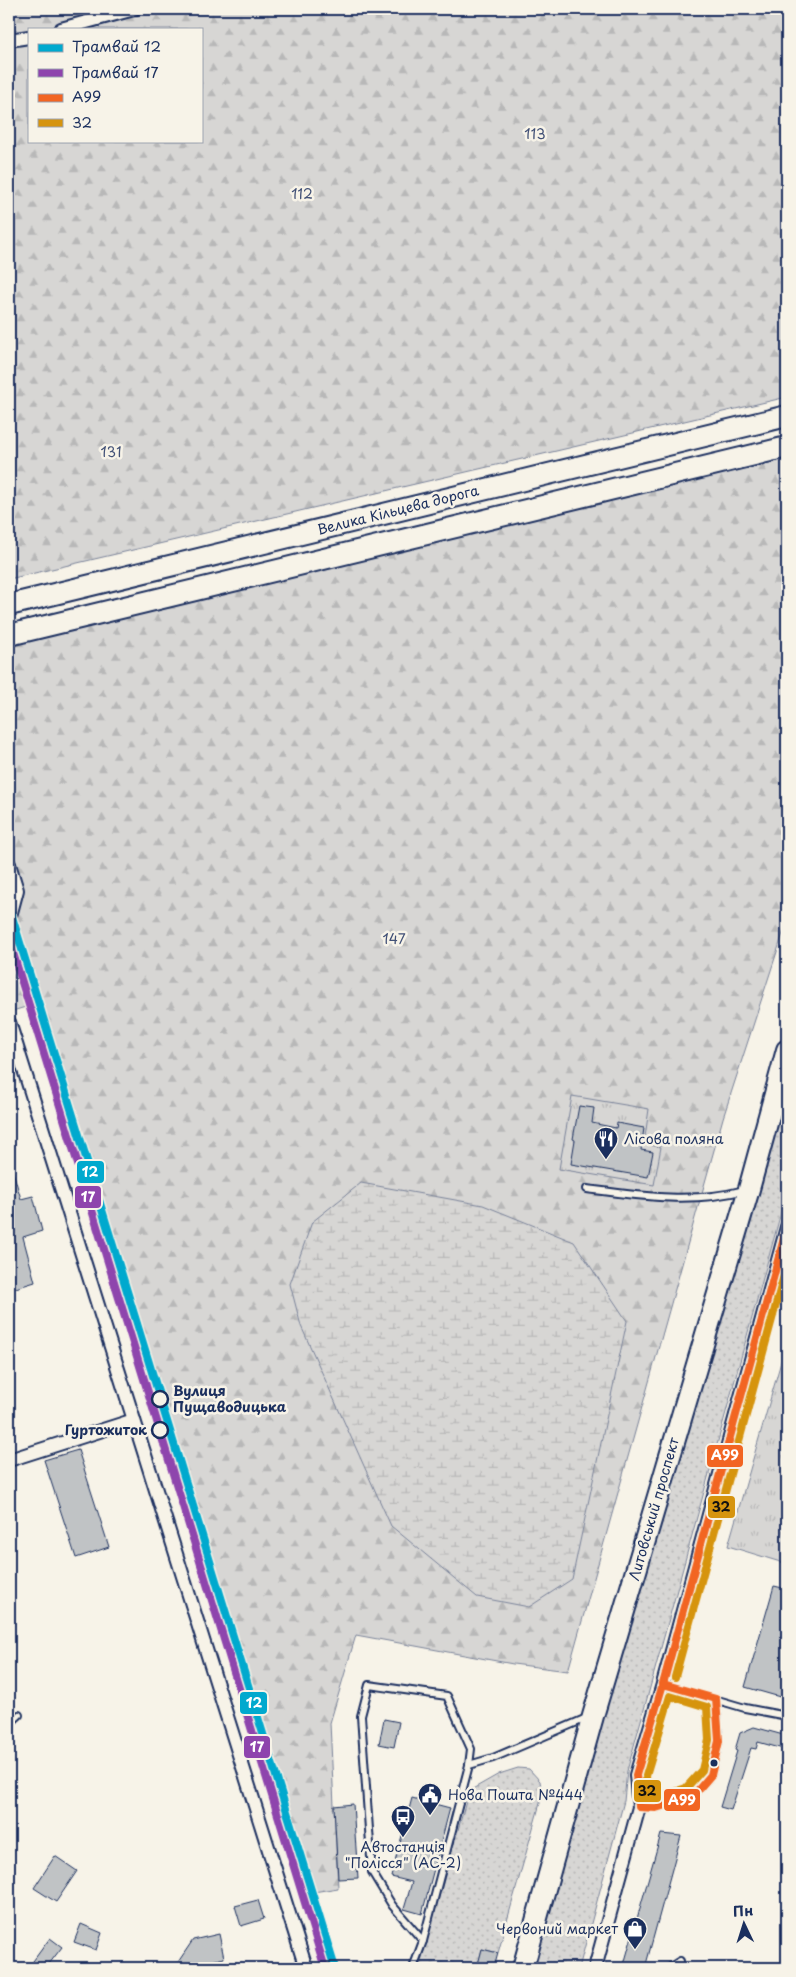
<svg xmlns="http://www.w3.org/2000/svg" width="796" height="1977" font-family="'Playpen Sans',sans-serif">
  <defs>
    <pattern id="grass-dots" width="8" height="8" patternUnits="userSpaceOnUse" patternTransform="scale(1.25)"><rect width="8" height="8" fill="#d7d6d4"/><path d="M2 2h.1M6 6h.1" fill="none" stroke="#b8b8b8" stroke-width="1.8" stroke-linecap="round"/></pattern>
    <pattern id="forest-firs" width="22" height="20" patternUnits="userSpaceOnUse" patternTransform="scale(1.25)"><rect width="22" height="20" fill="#d7d6d4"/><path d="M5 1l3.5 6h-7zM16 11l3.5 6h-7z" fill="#b8b8b8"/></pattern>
    <pattern id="wetland-marsh" width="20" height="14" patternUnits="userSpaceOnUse" patternTransform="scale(1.25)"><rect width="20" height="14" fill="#d7d6d4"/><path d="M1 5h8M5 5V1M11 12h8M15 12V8" fill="none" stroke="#b8b8b8"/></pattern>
    <pattern id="park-tufts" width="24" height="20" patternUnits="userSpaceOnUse" patternTransform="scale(1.25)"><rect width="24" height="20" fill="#d7d6d4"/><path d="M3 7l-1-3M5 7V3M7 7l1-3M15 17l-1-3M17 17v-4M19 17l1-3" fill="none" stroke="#b8b8b8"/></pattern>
  </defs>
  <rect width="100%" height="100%" fill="#f7f3e8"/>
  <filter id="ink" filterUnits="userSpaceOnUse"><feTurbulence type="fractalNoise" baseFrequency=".02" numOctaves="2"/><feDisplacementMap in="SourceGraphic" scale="10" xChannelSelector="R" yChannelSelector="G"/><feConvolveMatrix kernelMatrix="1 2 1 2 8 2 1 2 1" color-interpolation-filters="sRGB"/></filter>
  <g filter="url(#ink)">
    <g fill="url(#grass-dots)" stroke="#798299">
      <polygon points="787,1084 787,1191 627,1771 624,1801 579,1968 533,1968 607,1701"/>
      <polygon points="518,1768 529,1769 540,1781 542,1796 498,1953 482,1949 477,1968 419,1968 469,1791 499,1774"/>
    </g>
    <g fill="url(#forest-firs)" stroke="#798299" fill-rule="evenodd">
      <path d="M9 9H787V397L9 579ZM29 29H201V141H29Z"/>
      <polygon points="787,447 787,921 723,1118 568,1671 513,1664 356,1635 330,1723 338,1888 301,1894 29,1006 9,1012 9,635"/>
    </g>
    <polygon fill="url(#wetland-marsh)" stroke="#798299" points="361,1183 483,1205 574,1242 627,1321 572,1579 529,1607 477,1597 391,1526 301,1326 290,1284 312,1222"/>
    <g fill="url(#park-tufts)" stroke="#798299">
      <polygon points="572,1096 649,1109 644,1144 661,1147 654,1185 559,1169"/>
      <polygon points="787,1341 787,1564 728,1546"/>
    </g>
    <g fill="#c0c3c5" stroke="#1b2f5e">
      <polygon points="579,1106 594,1108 592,1123 616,1128 617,1123 644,1128 641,1150 653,1152 648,1177 571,1164 575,1140 573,1139"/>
      <polygon points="12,1168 21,1199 33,1196 42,1231 23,1237 35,1282 9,1290 9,1169"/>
      <polygon points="78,1450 109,1547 76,1558 44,1460"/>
      <polygon points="774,1586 787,1589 787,1699 745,1687"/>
      <polygon points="384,1719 399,1722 394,1747 379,1744"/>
      <polygon points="754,1727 787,1736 787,1750 758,1742 756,1749 751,1748 731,1810 720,1807 737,1751 735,1750 740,1733"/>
      <polygon points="412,1798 450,1808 422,1914 404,1909 412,1882 391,1877"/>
      <polygon points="353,1804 358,1878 338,1879 334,1806"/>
      <polygon points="661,1834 681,1836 645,1968 623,1968"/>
      <polygon points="55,1856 77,1871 56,1902 34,1888"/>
      <polygon points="258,1900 264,1919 241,1926 235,1906"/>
      <polygon points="81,1924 102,1933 96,1950 74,1942"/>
      <polygon points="219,1934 224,1958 195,1965 193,1968 174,1968 193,1940"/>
      <polygon points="50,1938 62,1947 46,1968 28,1968"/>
      <polygon points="482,1949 498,1953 494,1968 477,1968"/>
    </g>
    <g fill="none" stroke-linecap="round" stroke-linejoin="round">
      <defs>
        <g id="service">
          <path d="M587 1189C640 1196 692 1204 745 1190"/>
          <polyline points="663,1684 745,1708 787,1716"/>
          <polyline points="9,1724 19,1715"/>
          <polyline points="639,1807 656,1808 692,1797 711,1775 719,1741 716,1699"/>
          <polyline points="423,1941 392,1905 372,1872 361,1716 369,1685 447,1696 471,1749 469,1765"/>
          <polyline points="413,1968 423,1941 469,1765 493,1758 589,1717"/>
          <polyline points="669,1968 680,1961"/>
        </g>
        <g id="minor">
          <polyline points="61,29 134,9"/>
          <polyline points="9,40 29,37"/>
          <polyline points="9,864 17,890 9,920"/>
          <polyline points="9,1022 306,1968"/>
          <polyline points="9,1460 134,1420"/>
          <polyline points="595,1968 639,1807 636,1775 663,1684 787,1227"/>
        </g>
        <g id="primary">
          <polyline points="9,605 787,416"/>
          <polyline points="9,635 787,447"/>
          <polyline points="523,1968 593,1716 749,1189 787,1050"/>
        </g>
      </defs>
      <use href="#service" stroke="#1b2f5e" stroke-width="10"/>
      <use href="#minor" stroke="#1b2f5e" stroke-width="16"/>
      <use href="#primary" stroke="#1b2f5e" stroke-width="24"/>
      <use href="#service" stroke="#f7f3e8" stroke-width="6"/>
      <use href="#minor" stroke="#f7f3e8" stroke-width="12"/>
      <use href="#primary" stroke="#f7f3e8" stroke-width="20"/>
      <defs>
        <g id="bus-1">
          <polygon points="663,1684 716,1699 719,1741 711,1775 692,1797 656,1808 639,1807 636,1775"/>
          <polyline points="663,1684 787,1227"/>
        </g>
        <g id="bus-2">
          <polyline points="675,1677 787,1264"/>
          <polygon points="670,1696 707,1707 709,1740 702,1770 686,1788 655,1798 648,1798 646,1776"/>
        </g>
      </defs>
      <use href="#bus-1" stroke="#f7f3e8" stroke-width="11"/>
      <use href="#bus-2" stroke="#f7f3e8" stroke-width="11"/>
      <use href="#bus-1" stroke="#f26522" stroke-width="8"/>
      <use href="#bus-2" stroke="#d6940e" stroke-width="8"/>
      <defs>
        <polyline id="tram-1" points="9,907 335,1968"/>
        <polyline id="tram-2" points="9,940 325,1968"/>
      </defs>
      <use href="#tram-1" stroke="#f7f3e8" stroke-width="11"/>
      <use href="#tram-2" stroke="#f7f3e8" stroke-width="11"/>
      <use href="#tram-1" stroke="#00a9ce" stroke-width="8"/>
      <use href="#tram-2" stroke="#8e44ad" stroke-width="8"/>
    </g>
  </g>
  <defs>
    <symbol id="restaurant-pin" viewBox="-11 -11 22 30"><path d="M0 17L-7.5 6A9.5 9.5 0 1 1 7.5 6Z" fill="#1b2f5e" stroke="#f7f3e8"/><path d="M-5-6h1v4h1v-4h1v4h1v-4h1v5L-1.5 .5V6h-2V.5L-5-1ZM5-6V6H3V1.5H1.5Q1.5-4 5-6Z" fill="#fff"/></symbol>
    <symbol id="civic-pin" viewBox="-11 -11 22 30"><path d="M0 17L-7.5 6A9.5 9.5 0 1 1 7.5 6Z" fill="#1b2f5e" stroke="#f7f3e8"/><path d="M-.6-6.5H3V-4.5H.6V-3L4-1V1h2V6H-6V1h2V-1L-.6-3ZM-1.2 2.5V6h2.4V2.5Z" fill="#fff"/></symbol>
    <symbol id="bus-pin" viewBox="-11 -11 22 30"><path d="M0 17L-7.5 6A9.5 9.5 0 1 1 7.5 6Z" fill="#1b2f5e" stroke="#f7f3e8"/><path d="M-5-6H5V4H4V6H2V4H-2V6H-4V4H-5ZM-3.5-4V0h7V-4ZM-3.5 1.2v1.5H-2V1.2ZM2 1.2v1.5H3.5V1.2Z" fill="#fff"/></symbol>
    <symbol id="shop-pin" viewBox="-11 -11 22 30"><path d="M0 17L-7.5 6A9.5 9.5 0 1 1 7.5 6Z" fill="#1b2f5e" stroke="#f7f3e8"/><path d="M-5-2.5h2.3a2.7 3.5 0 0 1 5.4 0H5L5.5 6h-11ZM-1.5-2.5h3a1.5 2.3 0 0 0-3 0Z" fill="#fff"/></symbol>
  </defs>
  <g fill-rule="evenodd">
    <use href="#restaurant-pin" x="592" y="1125" width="28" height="38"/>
    <use href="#civic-pin" x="416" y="1781" width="28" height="38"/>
    <use href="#bus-pin" x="389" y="1803" width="28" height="38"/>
    <use href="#shop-pin" x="621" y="1915" width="28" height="38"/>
  </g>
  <g fill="#f7f3e8" stroke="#1b2f5e" stroke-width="2.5">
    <circle cx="160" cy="1399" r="8"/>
    <circle cx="160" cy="1430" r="8"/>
  </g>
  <circle fill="#1b2f5e" stroke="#f7f3e8" stroke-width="2" cx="714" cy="1763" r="4.5"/>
  <g text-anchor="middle" stroke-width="5" stroke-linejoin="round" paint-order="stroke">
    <g font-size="14" fill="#415076" stroke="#f7f3e8">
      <text x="535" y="139">113</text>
      <text x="302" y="199">112</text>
      <text x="111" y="457">131</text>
      <text x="394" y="944">147</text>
    </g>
    <g font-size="14" fill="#1b2f5e" stroke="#f7f3e8">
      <text transform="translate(398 510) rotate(-14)" y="5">Велика Кільцева дорога</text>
      <text transform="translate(654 1509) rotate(-74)" y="5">Литовський проспект</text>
    </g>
    <g font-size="14" fill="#1b2f5e" stroke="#f7f3e8" text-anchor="start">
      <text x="624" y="1144">Лісова поляна</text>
      <text x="448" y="1800">Нова Пошта №444</text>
      <text x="403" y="1852" text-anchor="middle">Автостанція<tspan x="403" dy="16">"Полісся" (АС-2)</tspan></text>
      <text x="618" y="1934" text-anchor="end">Червоний маркет</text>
    </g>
    <g font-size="14" font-weight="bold" fill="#1b2f5e" stroke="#f7f3e8" text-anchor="start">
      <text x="173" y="1396">Вулиця<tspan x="173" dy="16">Пущаводицька</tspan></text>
      <text x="147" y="1435" text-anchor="end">Гуртожиток</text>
    </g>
  </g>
  <g stroke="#f7f3e8" stroke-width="2">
    <rect x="76" y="1160" width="29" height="24" rx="5" fill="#00a9ce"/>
    <rect x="74" y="1185" width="28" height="24" rx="5" fill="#8e44ad"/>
    <rect x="706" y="1444" width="38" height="24" rx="5" fill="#f26522"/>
    <rect x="707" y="1495" width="29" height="24" rx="5" fill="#d6940e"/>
    <rect x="239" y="1691" width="29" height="24" rx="5" fill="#00a9ce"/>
    <rect x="243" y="1735" width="28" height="24" rx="5" fill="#8e44ad"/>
    <rect x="633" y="1779" width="29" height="24" rx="5" fill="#d6940e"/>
    <rect x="663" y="1788" width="38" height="24" rx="5" fill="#f26522"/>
  </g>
  <g font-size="14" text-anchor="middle" font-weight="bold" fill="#fff">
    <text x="90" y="1177">12</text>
    <text x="88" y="1202">17</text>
    <text x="725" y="1460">А99</text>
    <text x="254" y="1708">12</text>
    <text x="257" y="1752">17</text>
    <text x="682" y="1805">А99</text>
  </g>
  <g font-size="14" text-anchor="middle" font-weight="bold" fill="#111">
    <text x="721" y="1512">32</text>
    <text x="647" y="1796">32</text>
  </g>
  <rect width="796" height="1977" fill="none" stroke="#f7f3e8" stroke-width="30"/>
  <rect x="15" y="15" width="766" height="1947" fill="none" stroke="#1b2f5e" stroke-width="2" filter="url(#ink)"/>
  <rect x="28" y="28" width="175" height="115" fill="#f7f3e8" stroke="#9fa5b1"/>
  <rect x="38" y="44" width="25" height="8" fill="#00a9ce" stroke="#9fa5b1"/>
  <text x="72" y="52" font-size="15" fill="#1b2f5e">Трамвай 12</text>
  <rect x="38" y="69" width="25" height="8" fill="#8e44ad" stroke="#9fa5b1"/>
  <text x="72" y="78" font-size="15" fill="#1b2f5e">Трамвай 17</text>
  <rect x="38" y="94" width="25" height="8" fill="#f26522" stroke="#9fa5b1"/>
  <text x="72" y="102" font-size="15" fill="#1b2f5e">А99</text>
  <rect x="38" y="119" width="25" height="8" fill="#d6940e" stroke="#9fa5b1"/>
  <text x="72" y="128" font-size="15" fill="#1b2f5e">32</text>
  <g transform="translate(744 1924) rotate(356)" stroke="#f7f3e8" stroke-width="4" paint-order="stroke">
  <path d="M0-4L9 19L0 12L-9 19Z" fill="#1b2f5e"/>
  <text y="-8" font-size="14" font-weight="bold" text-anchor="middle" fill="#1b2f5e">Пн</text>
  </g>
</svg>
